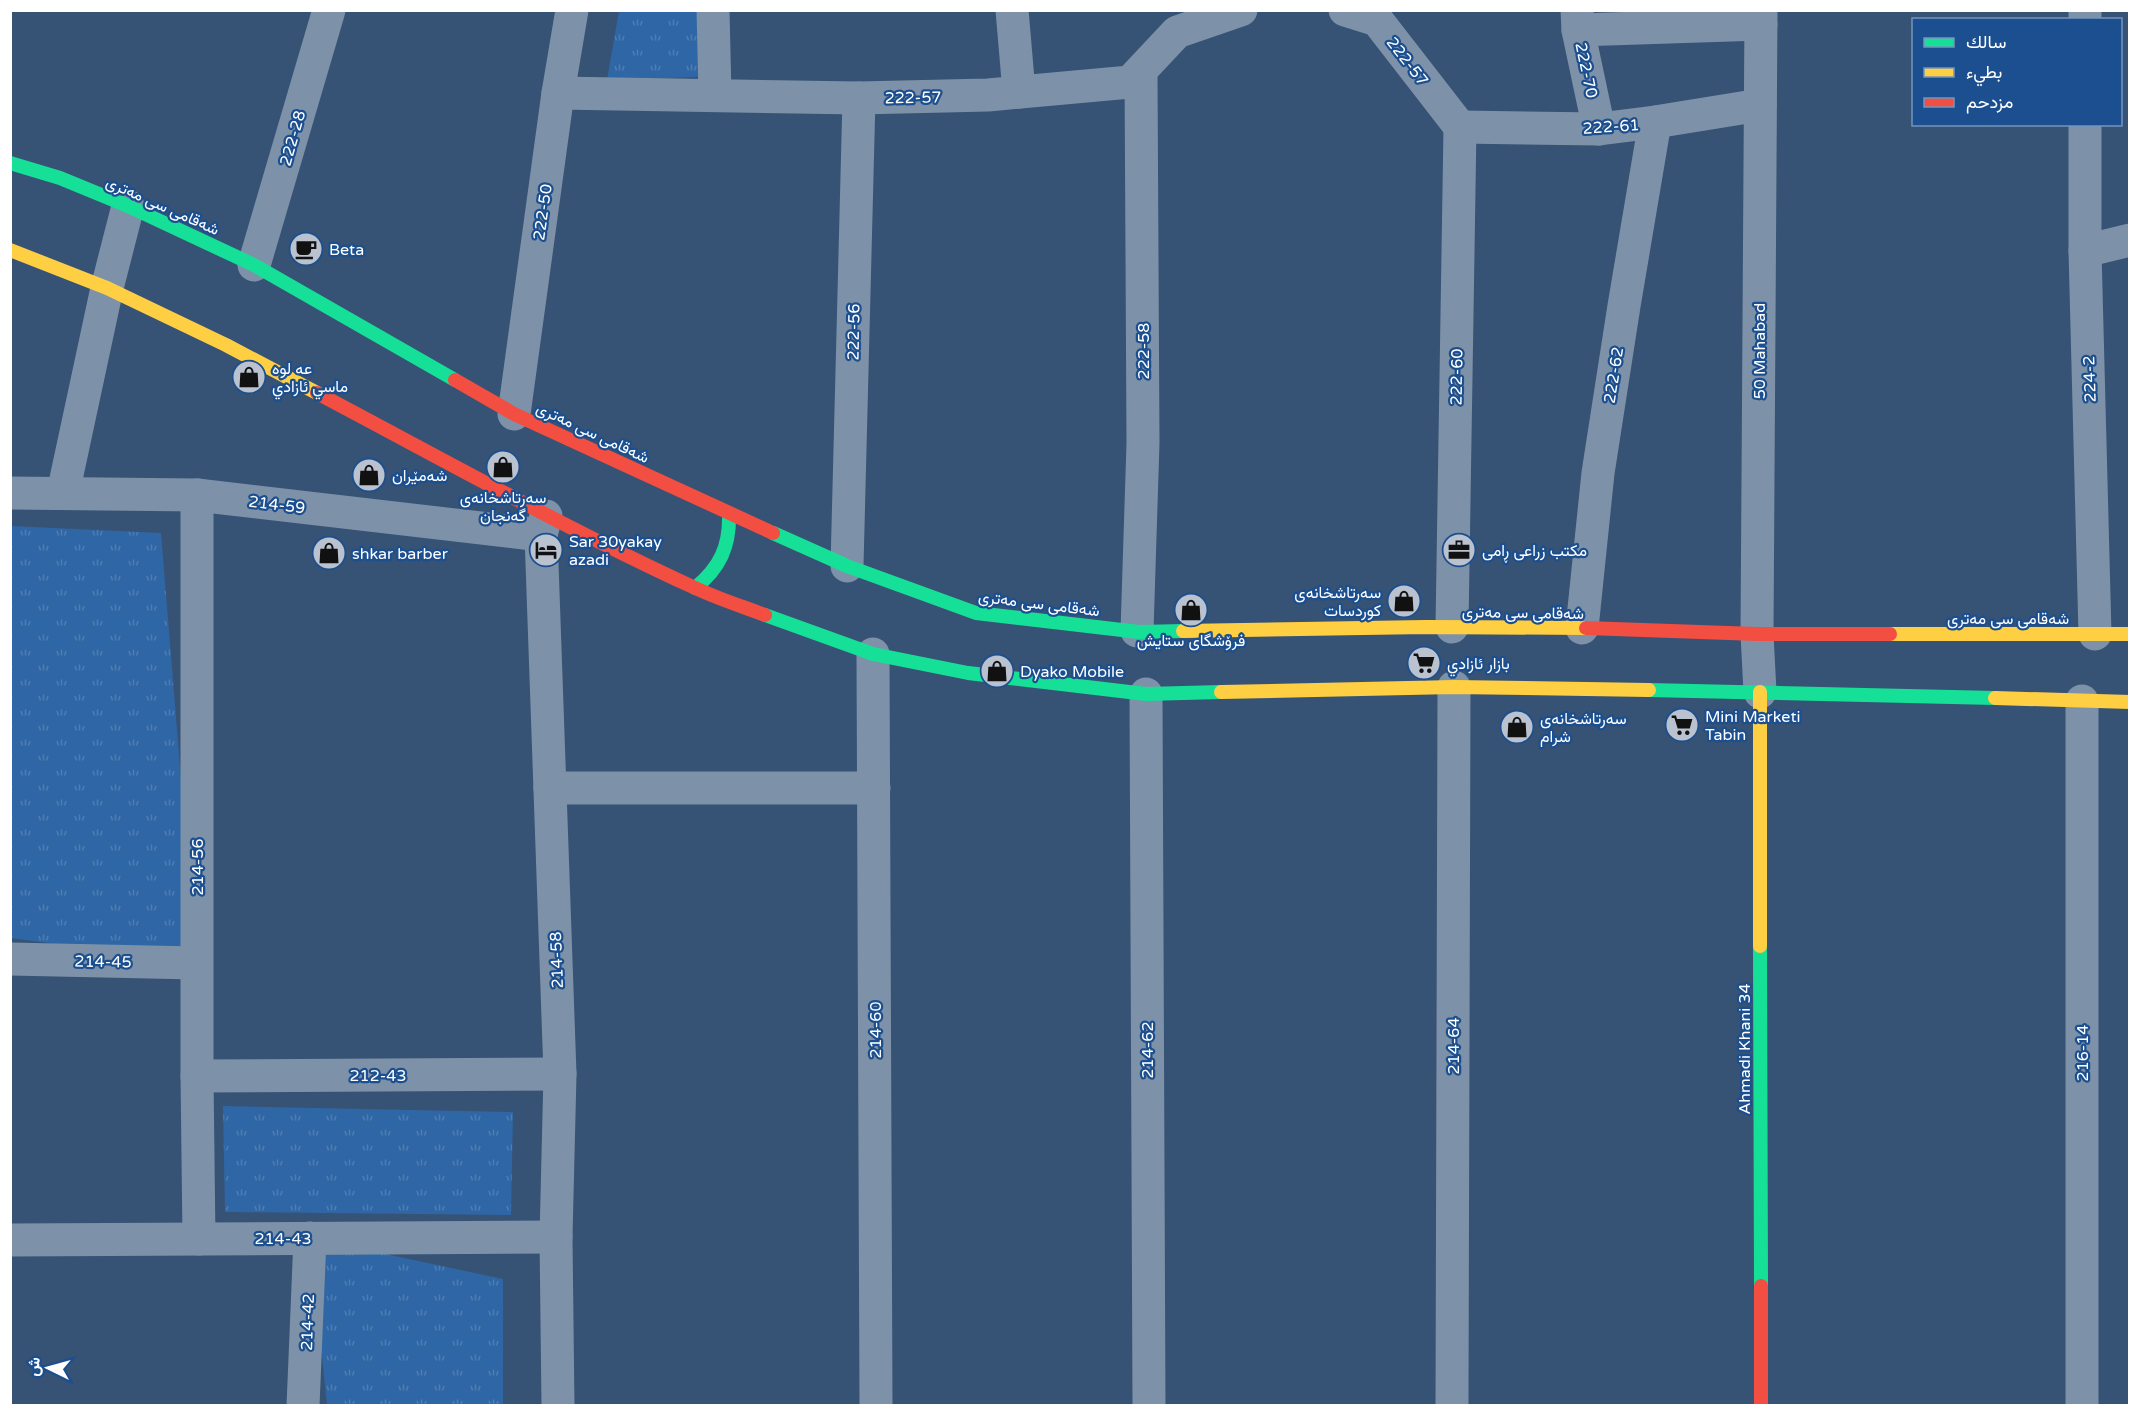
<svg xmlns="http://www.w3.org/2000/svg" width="2140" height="1416" font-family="'Varela Round',Vazirmatn,sans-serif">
  <defs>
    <pattern id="park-tufts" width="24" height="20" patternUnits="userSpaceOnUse" patternTransform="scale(1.5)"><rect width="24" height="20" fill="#2f66a5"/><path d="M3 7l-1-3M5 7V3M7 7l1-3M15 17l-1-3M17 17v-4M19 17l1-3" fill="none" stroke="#4e7db2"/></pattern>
  </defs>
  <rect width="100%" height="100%" fill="#365274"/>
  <g fill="url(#park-tufts)">
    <polygon points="619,11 726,11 729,76 607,80"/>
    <polygon points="11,526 161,533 196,963 11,938"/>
    <polygon points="223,1106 513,1112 511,1215 225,1212"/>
    <polygon points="310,1238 503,1279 503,1405 327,1405"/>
  </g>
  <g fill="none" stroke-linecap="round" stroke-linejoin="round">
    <g stroke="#7d92a8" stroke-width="33">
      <polyline points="713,10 715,95"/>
      <polyline points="1012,10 1019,92"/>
      <polyline points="1345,10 1377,20 1460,127"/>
      <polyline points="1577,10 1578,30 1599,129"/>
      <polyline points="2085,10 2085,20"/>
      <polyline points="1578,30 1761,24"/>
      <polyline points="558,93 859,98 988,95 1130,82 1177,32 1241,10"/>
      <polyline points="2085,124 2085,251 2095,634"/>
      <polyline points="1460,127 1599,129 1655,122 1760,105"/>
      <polyline points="2085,251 2130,240"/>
      <polyline points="254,265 329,10"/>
      <polyline points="514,414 558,93 572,10"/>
      <polyline points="10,493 197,495 541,535"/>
      <polyline points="63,493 107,288 128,206"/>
      <polyline points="197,495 197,1076 199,1239"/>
      <polyline points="546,516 541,535 560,1074 556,1237 558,1406"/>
      <polyline points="847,566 859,98"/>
      <polyline points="1452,627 1460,127"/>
      <polyline points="1582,628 1598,473 1624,306 1655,122"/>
      <polyline points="1137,631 1143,443 1141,71"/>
      <polyline points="873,654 876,1406"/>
      <polyline points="1760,692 1757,634 1761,10"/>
      <polyline points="1146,694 1149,1406"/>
      <polyline points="550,788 874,788"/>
      <polyline points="10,959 196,963"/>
      <polyline points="197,1076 560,1074"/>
      <polyline points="10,1240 556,1237"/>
      <polyline points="303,1406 310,1238"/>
      <polyline points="1452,1406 1454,687"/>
      <polyline points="2082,1406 2082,701"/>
    </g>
    <g stroke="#16e098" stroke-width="14">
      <polyline points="10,163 60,178 128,206 254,265 455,380"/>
      <polyline points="773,533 847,566 976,613 1139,632 1183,631"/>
      <path d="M695 588C720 568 730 546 729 514"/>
      <polyline points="765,615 873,654 968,673 1146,694 1221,692"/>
      <polyline points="1649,690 1995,698"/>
      <polyline points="1760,946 1761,1286"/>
    </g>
    <g stroke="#ffcf43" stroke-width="14">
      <polyline points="10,250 107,288 226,345 317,393"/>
      <polyline points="1183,631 1426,627 1586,628"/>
      <polyline points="1890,634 2130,634"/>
      <polyline points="1221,692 1454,687 1649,690"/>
      <polyline points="1760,692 1760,946"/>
      <polyline points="1995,698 2130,702"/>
    </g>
    <g stroke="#f24e42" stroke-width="14">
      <polyline points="455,380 514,414 773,533"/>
      <path d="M317 393C442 459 565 528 693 587 716 598 741 606 765 615"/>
      <polyline points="1586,628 1757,634 1890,634"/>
      <polyline points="1761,1286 1761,1406"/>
    </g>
  </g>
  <defs>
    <symbol id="cafe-disc" viewBox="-11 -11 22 22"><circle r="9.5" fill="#b9c2ce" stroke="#1b4f8f"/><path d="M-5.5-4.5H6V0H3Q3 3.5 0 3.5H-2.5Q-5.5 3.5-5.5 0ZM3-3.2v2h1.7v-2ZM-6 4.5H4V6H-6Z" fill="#111"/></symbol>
    <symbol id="shop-disc" viewBox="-11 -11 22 22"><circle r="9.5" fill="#b9c2ce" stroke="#1b4f8f"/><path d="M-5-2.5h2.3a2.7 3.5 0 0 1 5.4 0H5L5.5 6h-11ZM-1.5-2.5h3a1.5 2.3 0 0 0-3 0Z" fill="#111"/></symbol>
    <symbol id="hotel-disc" viewBox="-11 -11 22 22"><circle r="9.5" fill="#b9c2ce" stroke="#1b4f8f"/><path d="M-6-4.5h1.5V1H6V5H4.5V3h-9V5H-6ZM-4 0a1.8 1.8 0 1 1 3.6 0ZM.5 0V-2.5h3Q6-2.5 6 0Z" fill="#111"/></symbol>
    <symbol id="office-disc" viewBox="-11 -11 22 22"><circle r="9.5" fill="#b9c2ce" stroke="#1b4f8f"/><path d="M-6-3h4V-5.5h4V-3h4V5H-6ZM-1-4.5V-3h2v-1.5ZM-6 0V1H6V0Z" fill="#111"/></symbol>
    <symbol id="supermarket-disc" viewBox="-11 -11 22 22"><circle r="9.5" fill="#b9c2ce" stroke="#1b4f8f"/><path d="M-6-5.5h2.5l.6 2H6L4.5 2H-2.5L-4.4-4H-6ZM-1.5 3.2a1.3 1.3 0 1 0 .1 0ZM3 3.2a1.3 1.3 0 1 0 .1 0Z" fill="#111"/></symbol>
  </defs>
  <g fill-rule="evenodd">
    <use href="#cafe-disc" x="287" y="230" width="38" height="38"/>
    <use href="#shop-disc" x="230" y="358" width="38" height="38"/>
    <use href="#shop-disc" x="484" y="448" width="38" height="38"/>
    <use href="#shop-disc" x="350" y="456" width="38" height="38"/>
    <use href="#hotel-disc" x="527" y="531" width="38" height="38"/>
    <use href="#office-disc" x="1440" y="531" width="38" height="38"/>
    <use href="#shop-disc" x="310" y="534" width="38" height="38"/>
    <use href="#shop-disc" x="1385" y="582" width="38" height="38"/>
    <use href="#shop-disc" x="1172" y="591" width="38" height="38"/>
    <use href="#supermarket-disc" x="1405" y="644" width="38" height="38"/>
    <use href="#shop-disc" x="978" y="652" width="38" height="38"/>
    <use href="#supermarket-disc" x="1663" y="706" width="38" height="38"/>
    <use href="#shop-disc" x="1498" y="708" width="38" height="38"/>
  </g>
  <g text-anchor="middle" stroke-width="4.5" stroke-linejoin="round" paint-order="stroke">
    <g font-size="16" fill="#fff" stroke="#1b4f8f">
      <text transform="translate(1408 61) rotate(52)" y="6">222-57</text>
      <text transform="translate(1587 70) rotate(78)" y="6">222-70</text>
      <text transform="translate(913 97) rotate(-1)" y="6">222-57</text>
      <text transform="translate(1611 126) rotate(-4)" y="6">222-61</text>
      <text transform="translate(292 138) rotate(-74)" y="6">222-28</text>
      <text transform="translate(163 205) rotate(24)" y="6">شەقامی سی مەتری</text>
      <text transform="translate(542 212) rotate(-82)" y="6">222-50</text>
      <text transform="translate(853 332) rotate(-89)" y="6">222-56</text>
      <text transform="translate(1143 351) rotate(-90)" y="6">222-58</text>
      <text transform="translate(1759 351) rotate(-90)" y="6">50 Mahabad</text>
      <text transform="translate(1613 375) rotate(-81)" y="6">222-62</text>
      <text transform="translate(1456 377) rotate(-89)" y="6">222-60</text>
      <text transform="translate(2089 379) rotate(-92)" y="6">224-2</text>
      <text transform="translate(593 432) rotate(25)" y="6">شەقامی سی مەتری</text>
      <text transform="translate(277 504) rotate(7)" y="6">214-59</text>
      <text transform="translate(1039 603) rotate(7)" y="6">شەقامی سی مەتری</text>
      <text transform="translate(1523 612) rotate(1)" y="6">شەقامی سی مەتری</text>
      <text x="2008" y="624">شەقامی سی مەتری</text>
      <text transform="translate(197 867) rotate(-90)" y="6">214-56</text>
      <text transform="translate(556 960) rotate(-92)" y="6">214-58</text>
      <text transform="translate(103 961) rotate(1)" y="6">214-45</text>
      <text transform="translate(875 1030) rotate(-90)" y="6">214-60</text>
      <text transform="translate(1453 1046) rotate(-90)" y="6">214-64</text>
      <text transform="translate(1744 1049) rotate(-90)" y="6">Ahmadi Khani 34</text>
      <text transform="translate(1147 1050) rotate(-90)" y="6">214-62</text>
      <text transform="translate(2082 1053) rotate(-90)" y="6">216-14</text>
      <text x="378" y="1081">212-43</text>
      <text x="283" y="1244">214-43</text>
      <text transform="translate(307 1322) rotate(-88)" y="6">214-42</text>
    </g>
    <g font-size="16" fill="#fff" stroke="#1b4f8f" text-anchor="start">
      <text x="329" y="255">Beta</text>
      <text x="272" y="374">عه لوه<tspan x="272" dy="18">ماسي ئازادي</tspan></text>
      <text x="392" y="481">شەمێران</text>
      <text x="503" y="503" text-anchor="middle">سەرتاشخانەی<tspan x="503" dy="18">گەنجان</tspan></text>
      <text x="569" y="547">Sar 30yakay<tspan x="569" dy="18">azadi</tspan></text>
      <text x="1482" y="556">مکتب زراعی ڕامی</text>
      <text x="352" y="559">shkar barber</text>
      <text x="1381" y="598" text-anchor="end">سە‌رتاشخانە‌ی<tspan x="1381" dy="18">كوردسات</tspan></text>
      <text x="1191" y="646" text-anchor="middle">فرۆشگای ستایش</text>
      <text x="1447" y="669">بازار ئازادي</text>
      <text x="1020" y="677">Dyako Mobile</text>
      <text x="1705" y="722">Mini Marketi<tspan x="1705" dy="18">Tabin</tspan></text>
      <text x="1540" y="724">سە‌رتاشخانە‌ی<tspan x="1540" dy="18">شرام</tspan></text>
    </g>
  </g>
  <rect width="2140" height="1416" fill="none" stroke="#ffffff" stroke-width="24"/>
  <rect x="1912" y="18" width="210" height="108" fill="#1b4f8f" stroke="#7695bc" stroke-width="1.5"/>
  <rect x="1924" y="38" width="30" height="9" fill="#16e098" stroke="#7695bc" stroke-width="1.5"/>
  <text x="1966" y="48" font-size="18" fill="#ffffff">سالك</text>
  <rect x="1924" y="68" width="30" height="9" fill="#ffcf43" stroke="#7695bc" stroke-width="1.5"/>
  <text x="1966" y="78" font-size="18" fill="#ffffff">بطيء</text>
  <rect x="1924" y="98" width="30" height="9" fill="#f24e42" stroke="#7695bc" stroke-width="1.5"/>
  <text x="1966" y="108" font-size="18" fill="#ffffff">مزدحم</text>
  <g transform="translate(48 1368) rotate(275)" stroke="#1b4f8f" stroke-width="4.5" paint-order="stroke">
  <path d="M0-4.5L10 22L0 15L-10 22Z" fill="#ffffff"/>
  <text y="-9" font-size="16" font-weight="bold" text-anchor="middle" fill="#ffffff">ش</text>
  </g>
</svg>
